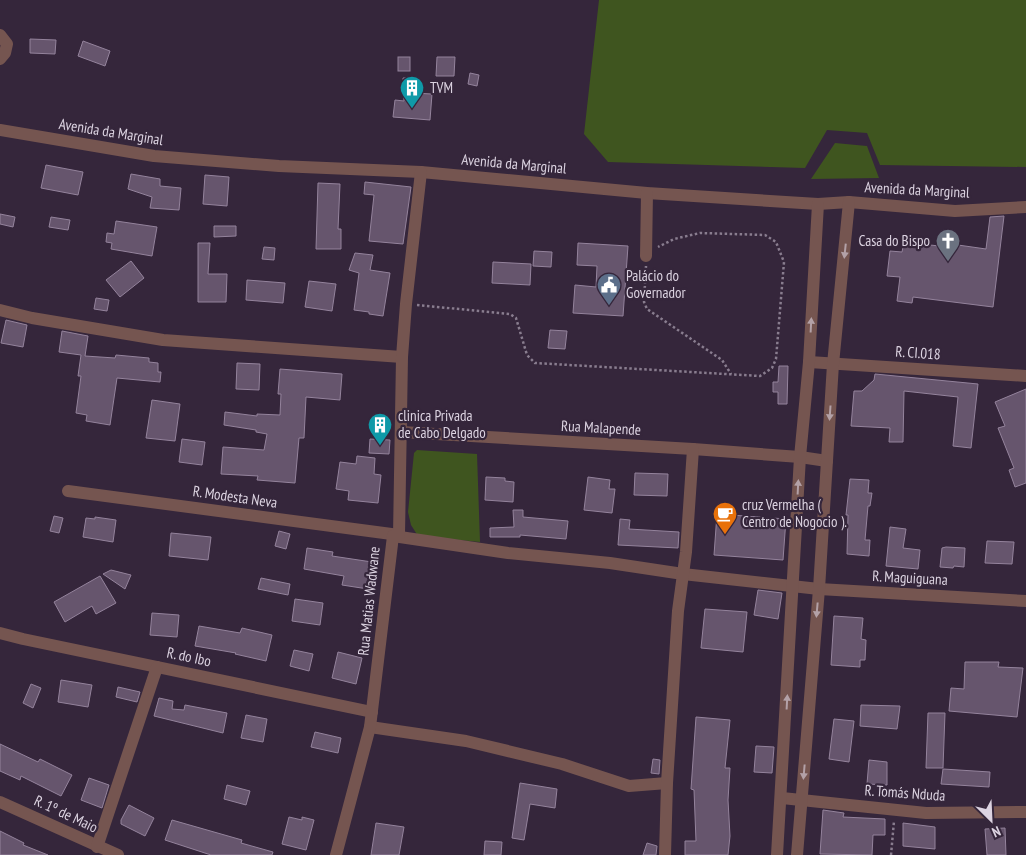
<svg xmlns="http://www.w3.org/2000/svg" width="1026" height="855" font-family="'PT Sans Narrow',sans-serif">
  <rect width="100%" height="100%" fill="#35263b"/>
  <g fill="#3f551f">
    <polygon points="599,0 1026,0 1026,167 880,165 867,133 827,130 805,168 608,162 584,134"/>
    <polygon points="835,143 867,146 879,178 811,179"/>
    <polygon points="417,450 477,454 480,542 418,536 411,525 408,512 414,453"/>
  </g>
  <g fill="#66556d" stroke="#94839c">
    <polygon points="30,39 56,40 55,54 30,53"/>
    <polygon points="83,41 110,51 105,66 78,56"/>
    <rect x="398" y="57" width="12" height="14"/>
    <polygon points="437,57 455,57 454,76 436,76"/>
    <polygon points="470,73 479,75 477,86 468,84"/>
    <polygon points="403,78 413,78 413,93 432,94 430,120 393,117 395,100 404,101"/>
    <polygon points="46,165 83,172 78,195 41,188"/>
    <polygon points="131,174 160,179 160,186 181,188 179,210 150,208 152,197 128,189"/>
    <polygon points="205,175 229,177 227,206 203,204"/>
    <polygon points="365,182 411,187 403,244 369,241 374,195 364,194"/>
    <polygon points="318,183 340,184 338,229 341,229 341,249 316,249"/>
    <polygon points="0,214 15,217 13,227 0,224"/>
    <polygon points="1004,216 993,307 913,297 912,303 897,301 900,277 887,276 890,251 902,252 904,242 939,246 940,236 952,237 951,244 986,249 990,217"/>
    <polygon points="51,217 70,220 68,230 49,227"/>
    <polygon points="116,221 157,227 152,256 111,249 112,243 106,242 107,233 114,234"/>
    <polygon points="214,226 236,226 236,236 214,237"/>
    <polygon points="198,243 210,243 208,274 227,274 226,302 198,302"/>
    <polygon points="578,243 628,246 623,316 573,313 575,285 596,287 597,266 577,265"/>
    <polygon points="264,247 275,248 274,260 262,259"/>
    <polygon points="534,251 552,252 551,267 533,266"/>
    <polygon points="355,253 373,255 370,270 390,273 383,316 369,314 369,312 354,310 359,273 349,270"/>
    <polygon points="131,261 144,278 120,297 106,280"/>
    <polygon points="493,262 531,264 530,285 492,283"/>
    <polygon points="247,280 285,283 283,303 246,300"/>
    <polygon points="309,281 336,284 332,311 305,307"/>
    <polygon points="96,298 109,300 107,311 94,309"/>
    <polygon points="6,320 27,325 23,347 1,343"/>
    <polygon points="550,330 567,331 565,349 548,348"/>
    <polygon points="62,331 88,336 85,356 115,358 116,355 149,358 149,362 158,363 158,372 161,372 160,382 117,378 110,425 86,421 87,415 76,413 81,376 78,376 81,355 59,352"/>
    <polygon points="237,363 260,364 259,390 236,389"/>
    <polygon points="779,366 788,366 787,404 778,404 778,392 773,392 773,382 778,382"/>
    <polygon points="280,369 342,374 340,400 306,397 304,438 299,438 295,483 257,480 258,476 221,474 223,447 264,450 267,434 256,432 256,430 224,425 225,412 257,416 257,414 280,415 281,394 278,394"/>
    <polygon points="875,374 978,384 971,448 953,446 958,397 904,391 903,442 889,442 890,428 851,426 854,391 862,391 874,380"/>
    <polygon points="1026,389 1026,483 1015,487 1009,470 1014,468 998,428 1005,426 995,402"/>
    <polygon points="152,400 180,404 175,441 146,438"/>
    <polygon points="182,439 205,442 202,465 179,462"/>
    <polygon points="370,439 390,440 389,454 369,453"/>
    <polygon points="357,456 375,458 374,474 381,475 378,503 348,500 349,491 336,489 340,462 356,464"/>
    <polygon points="635,473 668,474 667,496 634,495"/>
    <polygon points="486,477 505,478 505,481 514,482 513,502 485,500"/>
    <polygon points="588,477 610,480 609,489 615,489 612,513 584,510"/>
    <polygon points="850,479 869,480 868,493 872,493 870,506 868,506 865,540 870,540 869,556 847,554 848,515 846,515"/>
    <polygon points="513,510 523,510 523,517 568,521 566,539 520,535 520,537 490,537 490,528 514,527"/>
    <polygon points="717,514 786,519 783,560 714,555"/>
    <polygon points="54,516 63,518 59,533 50,531"/>
    <polygon points="95,517 116,520 113,542 83,537 86,518 95,519"/>
    <polygon points="620,519 630,520 629,529 679,532 678,548 618,545"/>
    <polygon points="890,527 906,529 903,548 920,550 918,569 886,566"/>
    <polygon points="279,531 290,534 286,549 275,546"/>
    <polygon points="171,533 211,537 208,560 169,556"/>
    <polygon points="987,541 1014,542 1012,564 985,563"/>
    <polygon points="946,547 965,548 964,567 954,566 953,568 940,567 942,548"/>
    <polygon points="307,548 333,552 332,556 372,562 368,589 342,585 344,576 304,569"/>
    <polygon points="111,570 131,575 125,589 103,574"/>
    <polygon points="100,576 116,603 96,614 92,606 65,622 54,602"/>
    <polygon points="261,578 290,584 288,595 258,589"/>
    <polygon points="758,590 782,593 778,619 754,615"/>
    <polygon points="295,599 323,603 320,625 292,621"/>
    <polygon points="705,609 747,612 743,652 701,648"/>
    <polygon points="152,613 179,615 177,637 150,635"/>
    <polygon points="834,616 863,618 861,639 866,640 865,660 860,660 860,667 831,665"/>
    <polygon points="199,626 240,633 242,628 272,635 266,661 235,654 236,653 195,646"/>
    <polygon points="294,650 313,654 309,671 290,666"/>
    <polygon points="338,652 362,658 356,684 332,678"/>
    <polygon points="965,662 999,662 998,667 1023,668 1017,717 949,711 951,688 964,689"/>
    <polygon points="61,680 92,685 88,707 58,702"/>
    <polygon points="31,684 41,688 33,708 23,703"/>
    <polygon points="118,687 140,692 137,702 116,697"/>
    <polygon points="159,698 173,701 172,709 184,710 185,705 227,713 223,733 154,716"/>
    <polygon points="861,705 900,706 897,729 860,726"/>
    <polygon points="928,713 945,713 943,768 926,768"/>
    <polygon points="246,715 267,719 263,742 241,738"/>
    <polygon points="696,717 730,720 725,768 730,768 728,800 730,836 728,855 685,855 685,841 696,841 694,790 691,789"/>
    <polygon points="834,719 854,721 849,762 829,759"/>
    <polygon points="315,732 341,738 338,753 311,747"/>
    <polygon points="0,744 38,762 40,759 72,775 61,796 21,776 20,780 0,771"/>
    <polygon points="756,746 774,747 772,773 754,772"/>
    <polygon points="653,759 660,760 659,774 651,773"/>
    <polygon points="869,760 887,762 887,785 867,784"/>
    <polygon points="943,769 990,772 989,787 941,784"/>
    <polygon points="89,778 109,785 102,808 81,800"/>
    <polygon points="520,783 557,789 555,808 530,804 524,840 512,838"/>
    <polygon points="227,785 250,791 246,805 224,799"/>
    <polygon points="129,805 154,818 145,836 121,824 121,820"/>
    <polygon points="823,810 844,813 843,817 885,819 885,835 873,835 872,855 820,854"/>
    <polygon points="289,817 302,820 302,817 314,820 306,850 282,844"/>
    <polygon points="172,820 242,840 241,843 273,852 272,855 211,855 165,840"/>
    <polygon points="376,823 404,827 399,855 371,855"/>
    <polygon points="903,823 935,827 935,849 903,846"/>
    <polygon points="1005,828 1006,855 987,855 985,829"/>
    <polygon points="0,831 24,843 23,845 48,855 0,855"/>
    <polygon points="485,841 502,842 501,855 484,855"/>
    <polygon points="647,843 657,846 656,855 643,855"/>
  </g>
  <g fill="none" stroke-linecap="round" stroke-linejoin="round">
    <g stroke="#897d8f" stroke-width="2.5" stroke-dasharray="2.5 2.5" stroke-linecap="butt">
      <polyline points="646,266 644,302 647,309 722,360 731,374"/>
      <polyline points="417,305 510,314 516,318 527,355 535,363 760,376 772,368 776,359 784,262 776,242 765,235 700,233 674,239 658,247"/>
      <polyline points="891,855 894,821"/>
    </g>
    <g stroke="#755550" stroke-width="12">
      <polyline points="0,35 7,44 5,53 0,59"/>
      <polyline points="0,130 154,156 279,166 421,172 647,193 818,204 849,202 955,211 1026,207"/>
      <polyline points="646,256 647,193"/>
      <polyline points="0,310 32,318 163,340 402,357"/>
      <polyline points="809,362 1026,376"/>
      <polyline points="401,432 693,449 800,457 827,461"/>
      <polyline points="68,491 399,535"/>
      <polyline points="393,536 508,553 610,563 683,574 819,589 1026,601"/>
      <polyline points="0,633 23,639 372,712"/>
      <polyline points="370,727 466,741 562,764 629,786 667,783"/>
      <polyline points="782,798 926,813 1026,812"/>
      <polyline points="0,802 118,855"/>
      <polyline points="97,847 157,667"/>
      <polyline points="336,855 370,727 393,536 399,535 402,357 406,304 421,172"/>
      <polyline points="665,855 667,783 678,611 686,552 693,449"/>
      <polyline points="777,855 800,457 809,362 818,204"/>
      <polyline points="797,855 819,589 833,364 849,202"/>
    </g>
  </g>
  <defs><path id="oneway-solid" d="M-6-.8H1V-3.2L6.5 0L1 3.2V.8H-6Z" transform="scale(1.25)"/></defs>
  <g fill="#b3a1a7">
    <use href="#oneway-solid" transform="translate(845 251) rotate(96)"/>
    <use href="#oneway-solid" transform="translate(811 325) rotate(-87)"/>
    <use href="#oneway-solid" transform="translate(830 413) rotate(94)"/>
    <use href="#oneway-solid" transform="translate(798 487) rotate(-87)"/>
    <use href="#oneway-solid" transform="translate(817 610) rotate(95)"/>
    <use href="#oneway-solid" transform="translate(787 702) rotate(-87)"/>
    <use href="#oneway-solid" transform="translate(804 772) rotate(95)"/>
  </g>
  <defs>
    <symbol id="building-pin" viewBox="-11 -11 22 30"><path d="M0 17L-7.5 6A9.5 9.5 0 1 1 7.5 6Z" fill="#0f9aa8" stroke="#35263b"/><path d="M-4-6H4V6H1V3H-1V6H-4ZM-2.5-4.3h1.7v1.8h-1.7ZM.8-4.3h1.7v1.8H.8ZM-2.5-1h1.7V.8h-1.7ZM.8-1h1.7V.8H.8Z" fill="#fff"/></symbol>
    <symbol id="church-pin" viewBox="-11 -11 22 30"><path d="M0 17L-7.5 6A9.5 9.5 0 1 1 7.5 6Z" fill="#6b7280" stroke="#35263b"/><path d="M-1.2-6h2.4v3.5h3.3v2.4h-3.3V6h-2.4V-.1h-3.3v-2.4h3.3Z" fill="#fff"/></symbol>
    <symbol id="civic-pin" viewBox="-11 -11 22 30"><path d="M0 17L-7.5 6A9.5 9.5 0 1 1 7.5 6Z" fill="#5c6f8a" stroke="#35263b"/><path d="M-.6-6.5H3V-4.5H.6V-3L4-1V1h2V6H-6V1h2V-1L-.6-3ZM-1.2 2.5V6h2.4V2.5Z" fill="#fff"/></symbol>
    <symbol id="cafe-pin" viewBox="-11 -11 22 30"><path d="M0 17L-7.5 6A9.5 9.5 0 1 1 7.5 6Z" fill="#e8710a" stroke="#35263b"/><path d="M-5.5-4.5H6V0H3Q3 3.5 0 3.5H-2.5Q-5.5 3.5-5.5 0ZM3-3.2v2h1.7v-2ZM-6 4.5H4V6H-6Z" fill="#fff"/></symbol>
  </defs>
  <g fill-rule="evenodd">
    <use href="#building-pin" x="398" y="74" width="28" height="38"/>
    <use href="#church-pin" x="934" y="227" width="28" height="38"/>
    <use href="#civic-pin" x="595" y="271" width="28" height="38"/>
    <use href="#building-pin" x="366" y="411" width="28" height="38"/>
    <use href="#cafe-pin" x="711" y="500" width="28" height="38"/>
  </g>
  <g text-anchor="middle" stroke-width="4.5" stroke-linejoin="round" paint-order="stroke">
    <g font-size="15" fill="#dcd3e1" stroke="#35263b" text-anchor="start">
      <text x="430" y="93">TVM</text>
      <text x="930" y="246" text-anchor="end">Casa do Bispo</text>
      <text x="626" y="281">Palácio do<tspan x="626" dy="17">Governador</tspan></text>
      <text x="398" y="421">clinica Privada<tspan x="398" dy="17">de Cabo Delgado</tspan></text>
      <text x="742" y="510">cruz Vermelha (<tspan x="742" dy="17">Centro de Nogocio ).</tspan></text>
    </g>
    <g font-size="15" fill="#dcd3e1" stroke="#35263b">
      <text transform="translate(111 132) rotate(9)" y="5">Avenida da Marginal</text>
      <text transform="translate(514 164) rotate(5)" y="5">Avenida da Marginal</text>
      <text transform="translate(917 190) rotate(3)" y="5">Avenida da Marginal</text>
      <text transform="translate(918 353) rotate(4)" y="5">R. CI.018</text>
      <text transform="translate(601 428) rotate(3)" y="5">Rua Malapende</text>
      <text transform="translate(235 497) rotate(8)" y="5">R. Modesta Neva</text>
      <text transform="translate(910 578) rotate(3)" y="5">R. Maguiguana</text>
      <text transform="translate(369 601) rotate(-84)" y="5">Rua Matias Wadwane</text>
      <text transform="translate(189 657) rotate(12)" y="5">R. do Ibo</text>
      <text transform="translate(905 793) rotate(4)" y="5">R. Tomás Nduda</text>
      <text transform="translate(66 814) rotate(25)" y="5">R. 1º de Maio</text>
    </g>
  </g>
  <g transform="translate(991 820) rotate(156)" stroke="#35263b" stroke-width="4" paint-order="stroke">
  <path d="M0-4L9 19L0 12L-9 19Z" fill="#dcd3e1"/>
  <text y="-8" font-size="14" font-weight="bold" text-anchor="middle" fill="#dcd3e1">N</text>
  </g>
</svg>
